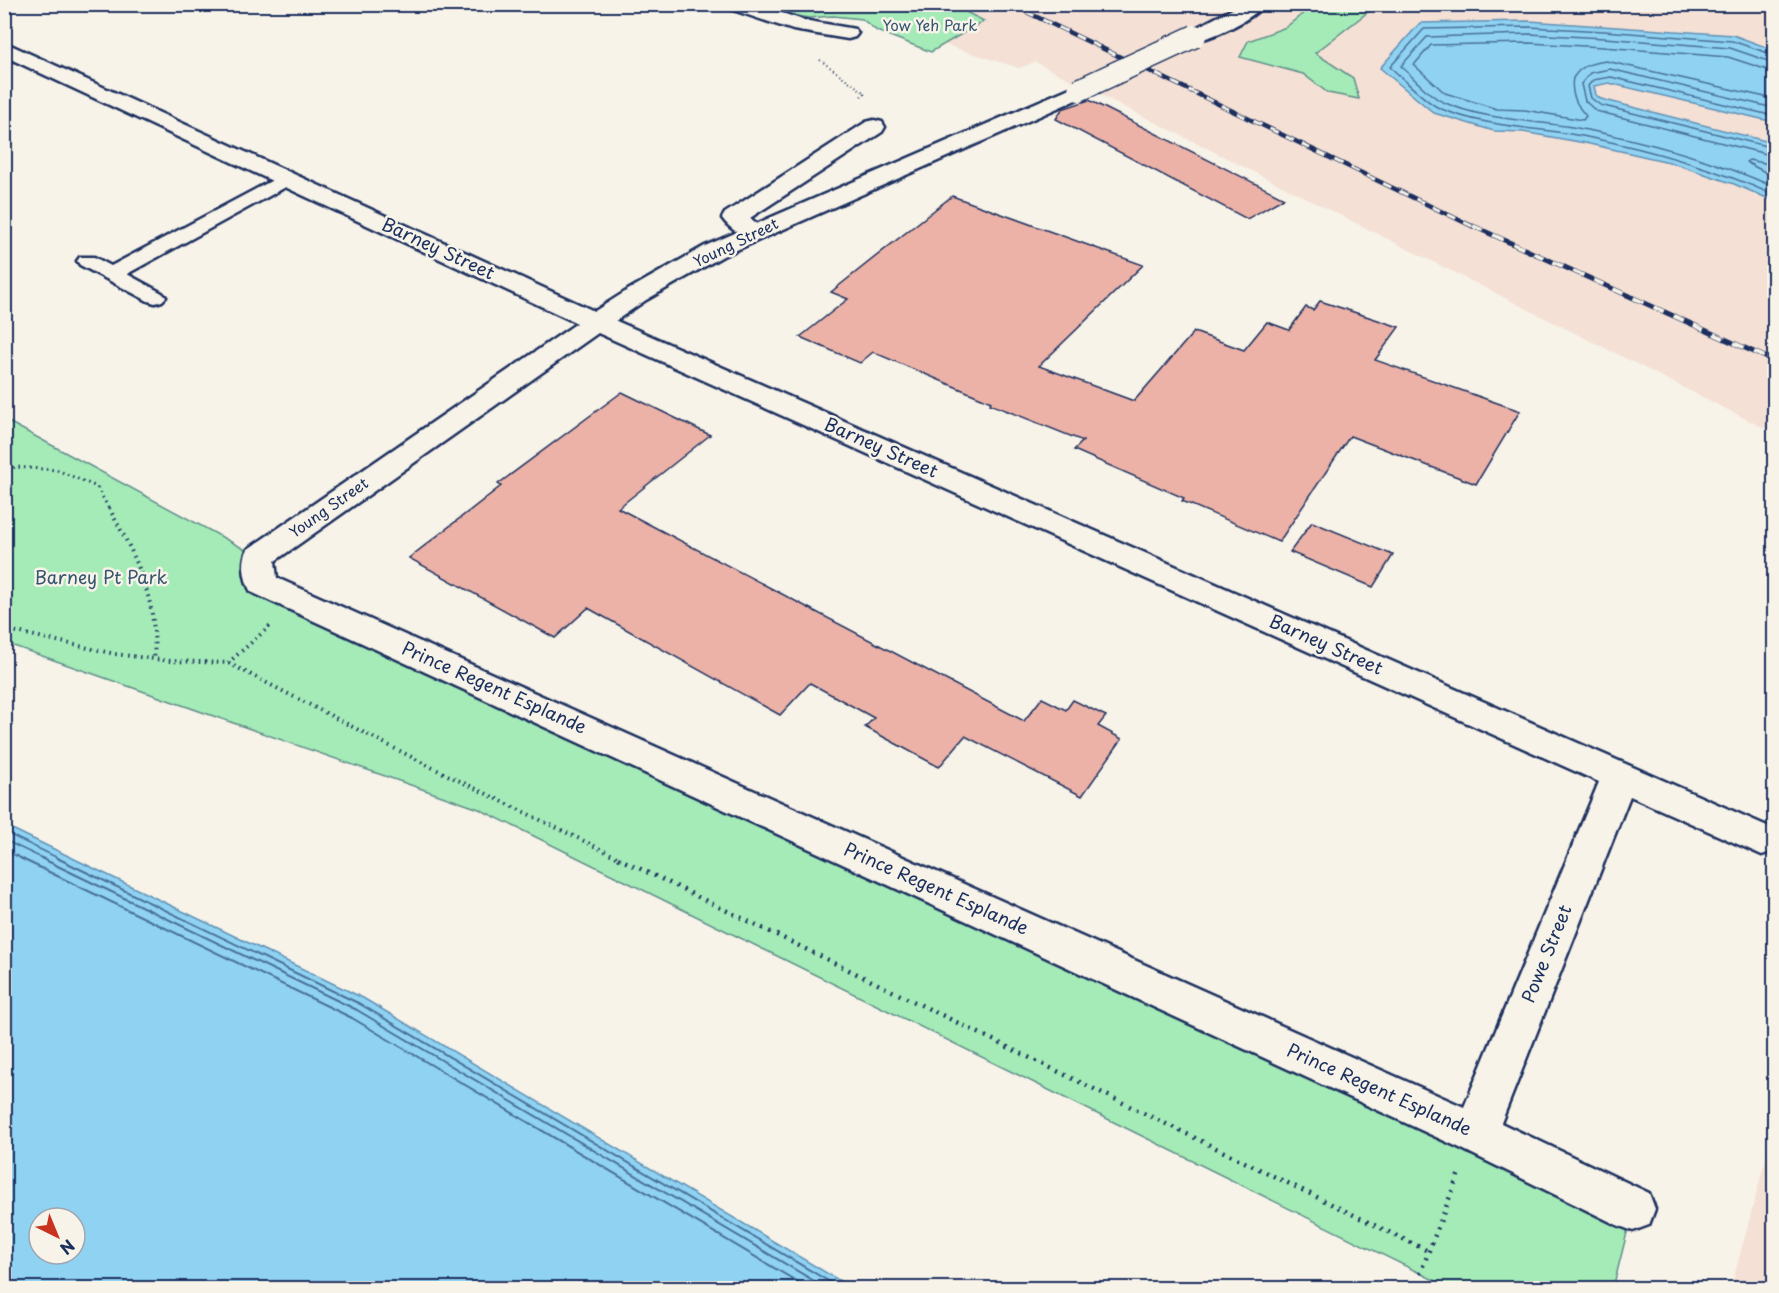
<svg xmlns="http://www.w3.org/2000/svg" width="1779" height="1293" font-family="'Playpen Sans',sans-serif">
  <rect width="100%" height="100%" fill="#f7f3e8"/>
  <filter id="ink" filterUnits="userSpaceOnUse"><feTurbulence type="fractalNoise" baseFrequency=".0167" numOctaves="2"/><feDisplacementMap in="SourceGraphic" scale="12" xChannelSelector="R" yChannelSelector="G"/><feConvolveMatrix kernelMatrix="1 2 1 2 8 2 1 2 1" color-interpolation-filters="sRGB"/></filter>
  <g filter="url(#ink)">
    <g fill="#f4e0d4">
      <polygon points="818,5 1774,5 1774,433 1035,62 1019,68"/>
      <polygon points="1774,1128 1774,1288 1731,1288"/>
    </g>
    <g fill="#a4ebb7" stroke="#608d8a" stroke-width="1.5">
      <polygon points="1315,4 1377,5 1315,53 1353,78 1359,99 1328,93 1303,74 1240,57 1248,41 1286,27"/>
      <polygon points="760,5 952,5 984,21 931,52 877,31 862,19 833,16 809,18 791,15"/>
      <polygon points="5,420 259,557 262,584 1633,1209 1613,1288 1450,1288 479,809 5,643"/>
    </g>
    <g fill="#8fd2f1" stroke="#6191b6" stroke-width="1.5" fill-rule="evenodd">
      <polygon points="1529,21 1733,35 1774,50 1774,122 1609,83 1594,86 1596,95 1601,99 1774,143 1774,201 1734,184 1669,162 1585,143 1523,132 1494,131 1434,113 1380,68 1420,23"/>
      <path d="M4 825 363 998 852 1288H5ZM39 1218H75V1254H39Z"/>
    </g>
    <g fill="none" stroke-linecap="round" stroke-linejoin="round">
      <g stroke="#497099" stroke-width="1.5">
        <path d="M1774 55 1732 41 1604 31 1529 27 1424 29 1390 67C1403 78 1424 101 1439 108 1486 128 1537 127 1587 137 1652 150 1714 168 1774 195"/>
        <path d="M1774 63 1730 48 1604 38 1529 34 1427 37 1401 66C1413 77 1428 95 1443 102 1483 120 1529 120 1572 127 1642 140 1710 158 1774 187"/>
        <path d="M1774 72 1728 57 1603 47 1529 43 1431 45 1414 65 1445 93 1497 109 1525 110 1583 120 1586 116C1576 105 1570 93 1573 78 1581 65 1592 63 1606 61L1774 99"/>
        <polyline points="1774,108 1610,69 1590,73 1581,84 1585,101 1596,111 1774,156"/>
        <polyline points="1774,116 1611,77 1593,80 1588,86 1591,98 1600,105 1774,148"/>
        <polyline points="1774,165 1749,160 1746,162 1774,177"/>
        <polyline points="4,832 60,859"/>
        <polyline points="4,840 44,859"/>
        <polyline points="4,850 23,859"/>
      </g>
      <g stroke="#497099" stroke-width="2">
        <polyline points="20,858 352,1018 808,1288"/>
        <polyline points="41,858 357,1010 826,1288"/>
        <polyline points="57,858 360,1004 840,1288"/>
      </g>
    </g>
    <g fill="#ecb2a7" stroke="#1b2f5e" stroke-width="1.5">
      <polygon points="1089,100 1284,198 1247,219 1056,119 1062,109"/>
      <polygon points="952,196 1143,265 1039,366 1134,401 1194,332 1244,350 1267,322 1289,330 1306,307 1313,310 1320,301 1399,327 1375,360 1520,411 1476,484 1350,436 1279,542 1182,501 1184,498 1074,450 1083,441 990,404 991,402 873,352 860,363 800,337 848,299 831,292"/>
      <polygon points="622,392 710,435 618,508 1024,721 1042,698 1066,710 1073,700 1106,716 1098,726 1122,739 1082,796 965,736 939,767 865,727 874,718 810,683 780,715 588,608 555,638 409,558 501,486 498,484"/>
      <polygon points="1312,522 1393,555 1373,587 1290,552"/>
    </g>
    <g fill="none" stroke-linecap="round" stroke-linejoin="round">
      <defs>
        <polygon id="lane" points="286,173 293,175 296,179 293,183 127,274 162,293 166,297 162,301 155,303 148,301 80,265 77,261 80,257 94,257 111,266"/>
        <g id="street">
          <polygon points="725,4 755,4 803,20 855,29 858,33 855,37 848,39 793,30 727,8"/>
          <path d="M4 42 605 316 1774 829V851L1762 855 1630 796 1501 1123 1649 1193 1655 1209 1649 1225 1633 1231 1617 1225 1460 1148 251 592C244 580 241 561 248 549L577 323 4 56ZM598 333 1599 782 1464 1107 277 578 275 561Z"/>
          <path d="M874 120 882 122 885 127 882 132 750 218 767 232 764 237C748 241 731 231 722 218L725 213 866 122Z"/>
        </g>
        <g id="secondary">
          <path d="M1242 4H1264C1254 19 1204 44 1188 40L1185 36 1188 32Z"/>
          <polygon points="1079,84 1087,85 1090,90 1087,95 723,256 646,300 605,328 596,330 587,328 583,322 587,316 628,290 705,246"/>
        </g>
      </defs>
      <use href="#lane" stroke="#1b2f5e" stroke-width="5"/>
      <use href="#street" stroke="#1b2f5e" stroke-width="5"/>
      <use href="#secondary" stroke="#1b2f5e" stroke-width="5"/>
      <polyline stroke="#1b2f5e" stroke-width="2" stroke-dasharray="1 3" stroke-linecap="butt" points="820,60 865,93 859,98"/>
      <polyline stroke="#1b2f5e" stroke-width="3" stroke-dasharray="1.5 4" stroke-linecap="butt" points="4,474 15,467 57,470 97,487 109,509"/>
      <g stroke="#1b2f5e" stroke-width="4" stroke-dasharray="1.5 4.5" stroke-linecap="butt">
        <path d="M109 508C137 559 158 600 154 660"/>
        <polyline points="4,629 115,654 171,661 228,663 429,766 621,859"/>
        <polyline points="228,663 270,626"/>
      </g>
      <g stroke="#1b2f5e" stroke-width="4.5" stroke-dasharray="2 6" stroke-linecap="butt">
        <polyline points="618,858 1428,1251"/>
        <polyline points="1420,1274 1459,1173"/>
      </g>
      <use href="#lane" fill="#f7f3e8" fill-rule="evenodd"/>
      <use href="#street" fill="#f7f3e8" fill-rule="evenodd"/>
      <use href="#secondary" fill="#f7f3e8" fill-rule="evenodd"/>
      <defs>
        <polyline id="rail-far1" points="1010,4 1476,228"/>
        <polyline id="rail" points="1473,226 1774,361"/>
      </defs>
      <use href="#rail-far1" stroke="#1b2f5e" stroke-width="4.5"/>
      <use href="#rail" stroke="#1b2f5e" stroke-width="5"/>
      <use href="#rail-far1" stroke="#f7f3e8" stroke-width="3" stroke-dasharray="9" stroke-linecap="butt"/>
      <use href="#rail" stroke="#f7f3e8" stroke-width="4" stroke-dasharray="11" stroke-linecap="butt"/>
      <defs>
        <polyline id="secondary-bridge" points="1079,90 1195,36"/>
      </defs>
      <use href="#secondary-bridge" stroke="#1b2f5e" stroke-width="25" stroke-linecap="butt"/>
      <use href="#secondary-bridge" stroke="#f7f3e8" stroke-width="22"/>
    </g>
  </g>
  <g text-anchor="middle" stroke-width="5" stroke-linejoin="round" paint-order="stroke">
    <g font-size="15" fill="#365570" stroke="#f7f3e8">
      <text x="930" y="31">Yow Yeh Park</text>
    </g>
    <g font-size="15" fill="#1b2f5e" stroke="#f7f3e8">
      <text transform="translate(736 243) rotate(-26)" y="5">Young Street</text>
      <text transform="translate(329 508) rotate(-35)" y="5">Young Street</text>
    </g>
    <g font-size="18" fill="#1b2f5e" stroke="#f7f3e8">
      <text transform="translate(438 249) rotate(25)" y="6">Barney Street</text>
      <text transform="translate(881 448) rotate(24)" y="6">Barney Street</text>
      <text transform="translate(1326 645) rotate(24)" y="6">Barney Street</text>
      <text transform="translate(494 688) rotate(24)" y="6">Prince Regent Esplande</text>
      <text transform="translate(936 889) rotate(24)" y="6">Prince Regent Esplande</text>
      <text transform="translate(1547 954) rotate(-68)" y="6">Powe Street</text>
      <text transform="translate(1379 1090) rotate(24)" y="6">Prince Regent Esplande</text>
    </g>
    <g font-size="18" fill="#365570" stroke="#f7f3e8">
      <text x="101" y="584">Barney Pt Park</text>
    </g>
  </g>
  <rect width="1779" height="1293" fill="none" stroke="#f7f3e8" stroke-width="24"/>
  <rect x="12" y="12" width="1755" height="1269" fill="none" stroke="#1b2f5e" stroke-width="2" filter="url(#ink)"/>
  <g transform="translate(57 1236) rotate(137)"><circle r="28" fill="#f7f3e8" stroke="#9fa5b1" stroke-width="1.5"/>
  <path d="M0-4.5L10 22L0 15L-10 22Z" fill="#c8321e"/>
  <text y="-9" font-size="16" font-weight="bold" text-anchor="middle" fill="#1b2f5e">N</text>
  </g>
</svg>
